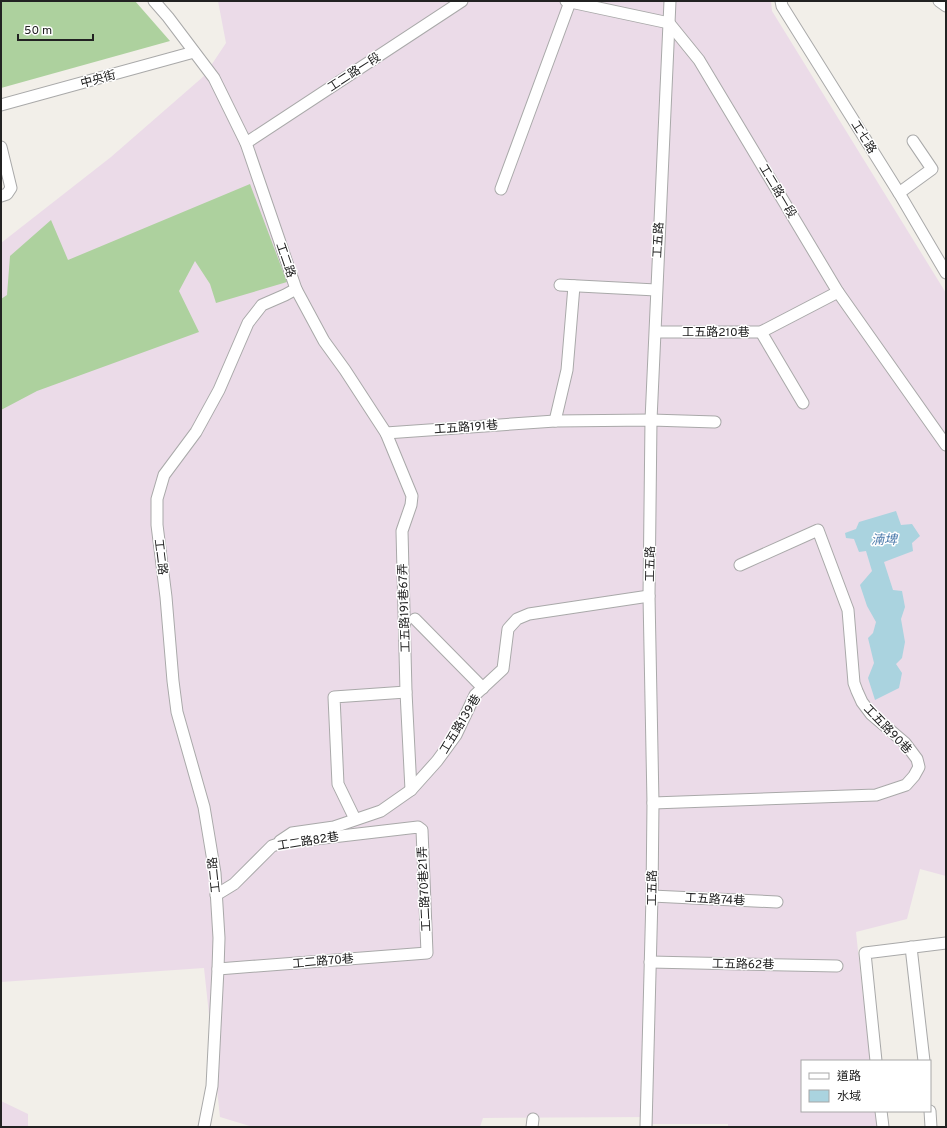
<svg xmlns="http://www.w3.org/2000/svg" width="947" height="1128" font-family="Overpass,'Noto Sans TC',sans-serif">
  <rect width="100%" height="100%" fill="#f2efe9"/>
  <g fill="#ebdbe8">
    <polygon points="218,1 771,1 772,11 946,293 946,876 920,869 907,919 856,932 863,997 871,997 876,1061 802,1061 802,1111 876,1111 878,1127 728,1127 728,1124 652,1124 652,1117 483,1118 480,1127 253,1127 220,1117 204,968 1,982 1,243 111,157 204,76 226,43"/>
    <polygon points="1,1101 28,1114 28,1127 1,1127"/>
  </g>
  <g fill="#add19e">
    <polygon points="1,1 135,1 170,41 1,88"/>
    <polygon points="250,184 287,282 216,303 210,284 195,261 179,291 199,332 37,391 1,410 1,299 7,295 10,256 51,220 68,260"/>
  </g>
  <polygon fill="#aad3df" points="896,511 901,525 912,524 920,536 912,543 913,551 884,562 893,590 902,591 905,607 901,619 905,642 902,658 896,664 902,673 899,688 875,700 868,678 874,663 868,638 873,633 876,622 867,606 860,585 872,571 866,551 859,552 854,539 846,538 845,533 856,529 859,522"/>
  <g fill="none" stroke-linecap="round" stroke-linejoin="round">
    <defs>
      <g id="minor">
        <polyline points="154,1 168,17 214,78 246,143 296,289 285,295 262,305 248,323 219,390 196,432 164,475 157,499 157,525 166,597 173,681 177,712 204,807 215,873 219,938 218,969 212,1086 204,1127"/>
        <polyline points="566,1 669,23 699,60 838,292 946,445"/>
        <polyline points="781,1 782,6 899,193 946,273"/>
        <polyline points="939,1 946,6"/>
        <polyline points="1,105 194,52"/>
        <polyline points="246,143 462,1"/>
        <polyline points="1,147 11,188 7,194 1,196"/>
        <polyline points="501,189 570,2"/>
        <polyline points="899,193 932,169 913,141"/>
        <polyline points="560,285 656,290"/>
        <polyline points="296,289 324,341 345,370 386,433 412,496 411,505 402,531 406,692 411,790"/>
        <polyline points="656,332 761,332 838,292"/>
        <polyline points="761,332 803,403"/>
        <polyline points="555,421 567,370 574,286"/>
        <polyline points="386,433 555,421 651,420 715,422"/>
        <polyline points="415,619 483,688"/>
        <polyline points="653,803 876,795 906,785 914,776 919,767 917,759 905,743 871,714 862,702 857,691 854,683 848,610 818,530 740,565"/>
        <polyline points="355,819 338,784 334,697 406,692"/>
        <polyline points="280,841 292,833 334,827 381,811 411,790 437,761 456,735 475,695 503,669 508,629 517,619 529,614 649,596"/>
        <polyline points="216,895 234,884 272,846 281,843 418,827 422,830 427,953 218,969"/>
        <polyline points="652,896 777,902"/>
        <polyline points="911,947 924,1061"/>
        <polyline points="650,962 837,966"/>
        <polyline points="876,1061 865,953 946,943"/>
        <polyline points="881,1111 883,1127"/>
        <polyline points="930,1111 931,1127"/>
        <polyline points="532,1127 533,1119"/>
        <polyline points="646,1127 652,896 653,803 649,596 651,420 670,1"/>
      </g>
    </defs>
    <use href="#minor" stroke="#a9a9a9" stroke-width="13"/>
    <use href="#minor" stroke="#fff" stroke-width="11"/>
  </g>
  <g text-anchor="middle" stroke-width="3" stroke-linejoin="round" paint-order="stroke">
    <g font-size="12" fill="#222" stroke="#fff">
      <text transform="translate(354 72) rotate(-33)" y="4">工二路一段</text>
      <text transform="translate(98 79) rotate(-15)" y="4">中央街</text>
      <text transform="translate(864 137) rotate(58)" y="4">工七路</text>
      <text transform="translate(778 191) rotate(59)" y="4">工二路一段</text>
      <text transform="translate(658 240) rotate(-87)" y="4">工五路</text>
      <text transform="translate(286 260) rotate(71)" y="4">工二路</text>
      <text x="716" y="336">工五路210巷</text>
      <text transform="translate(466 427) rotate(-4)" y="4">工五路191巷</text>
      <text transform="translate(161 557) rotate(83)" y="4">工二路</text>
      <text transform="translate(650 564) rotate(-89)" y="4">工五路</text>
      <text transform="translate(404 608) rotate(-92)" y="4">工五路191巷67弄</text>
      <text transform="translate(460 724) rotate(-59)" y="4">工五路139巷</text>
      <text transform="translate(888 729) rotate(46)" y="4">工五路90巷</text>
      <text transform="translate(308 841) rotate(-9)" y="4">工二路82巷</text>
      <text transform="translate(214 875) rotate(-96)" y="4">工二路</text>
      <text transform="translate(652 888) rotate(-89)" y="4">工五路</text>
      <text transform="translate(424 889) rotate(-93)" y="4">工二路70巷21弄</text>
      <text transform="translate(715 899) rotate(3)" y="4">工五路74巷</text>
      <text transform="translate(323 961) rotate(-5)" y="4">工二路70巷</text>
      <text transform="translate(743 964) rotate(1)" y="4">工五路62巷</text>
    </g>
    <g font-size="13" font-style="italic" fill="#4a7aab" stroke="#fff">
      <text x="884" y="544">湳埤</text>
    </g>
  </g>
  <rect width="947" height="1128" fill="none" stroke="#222222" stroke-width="4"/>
  <rect x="801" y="1060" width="130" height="52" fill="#ffffff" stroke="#a7a7a7"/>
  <rect x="809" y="1073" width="20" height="6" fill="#ffffff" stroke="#a7a7a7"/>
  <text x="837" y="1080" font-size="12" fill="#222222">道路</text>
  <rect x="809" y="1090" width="20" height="12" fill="#aad3df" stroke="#a7a7a7"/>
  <text x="837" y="1100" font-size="12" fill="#222222">水域</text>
  <path d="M18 34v6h75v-6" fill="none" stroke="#222222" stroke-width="2"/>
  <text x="24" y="34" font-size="12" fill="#222222" stroke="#ffffff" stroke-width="3" paint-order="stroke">50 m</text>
</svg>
